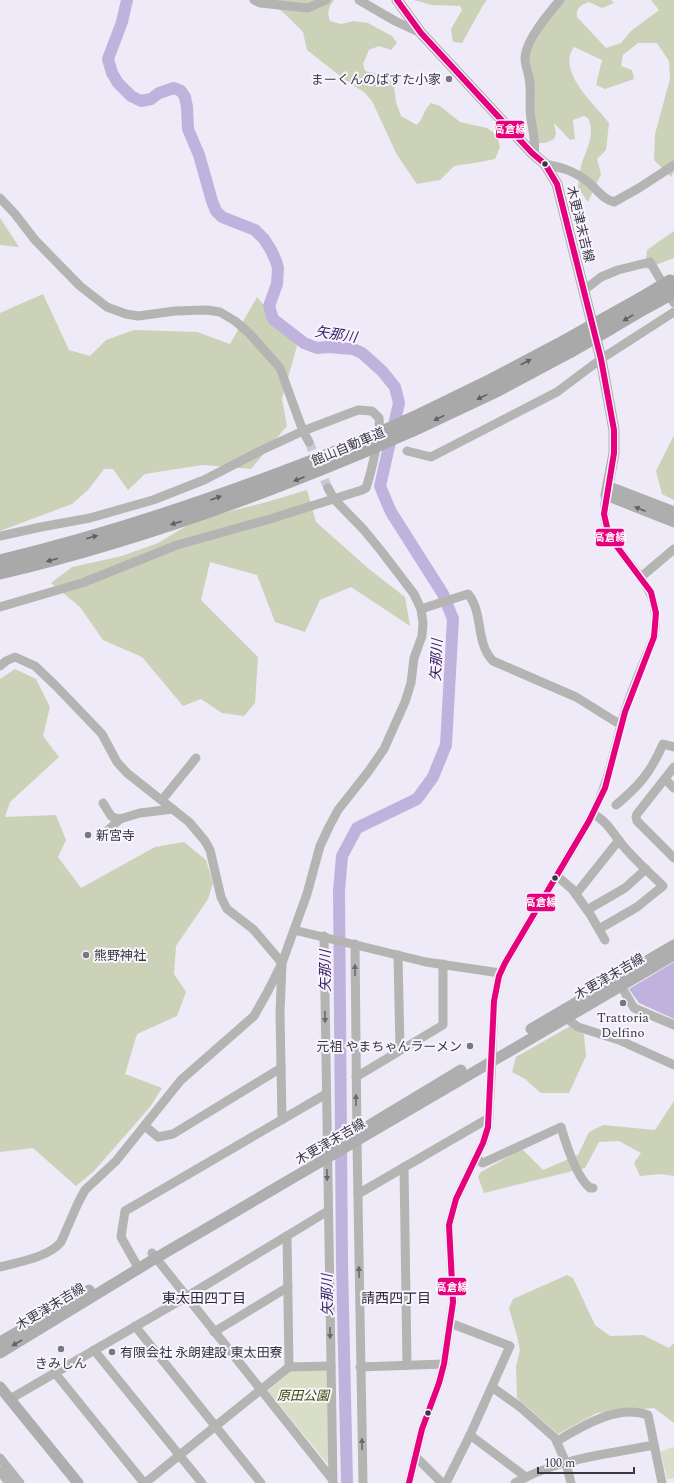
<svg xmlns="http://www.w3.org/2000/svg" width="674" height="1483" font-family="Spectral,'Noto Sans JP',serif">
  <rect width="100%" height="100%" fill="#eeeaf7"/>
  <g fill="#d9dec6">
    <polygon points="327,1368 329,1463 327,1463 268,1391 291,1370"/>
    <polygon points="674,1447 674,1478 667,1479 661,1452 667,1449"/>
  </g>
  <g fill="#ccd2b7">
    <path d="M268 0H334C328 8 327 12 330 21L341 24 354 21 368 23 392 36 397 43 391 50 379 46 369 50 363 64 365 71 385 76 394 86 396 102 401 116 417 125C424 118 423 110 431 103L440 106 460 122 487 128 497 135 500 147 495 159 480 162 454 166 440 180 417 184 397 155 372 101 365 93 344 79 307 50 303 32 286 15Z"/>
    <polygon points="414,0 487,0 482,7 462,43 453,42 451,29 462,10 460,6 432,5"/>
    <path d="M554 0H611L614 3 602 8 589 2C581 5 576 7 577 17L606 48 621 43 631 31 659 10 651 0H674V171L671 177 654 160 655 134 670 79 669 61 657 43H638L623 55 621 66 632 70 634 79 605 89 596 85 602 60 574 47C556 72 596 105 609 123L606 150 597 159 601 174 588 202 578 188C579 181 579 173 581 166 586 150 596 134 588 118L584 116 573 120 575 139 570 140 554 123 556 133 554 139 545 143H538L527 104 523 65 548 19Z"/>
    <polygon points="0,218 19,247 0,245"/>
    <polygon points="674,231 674,258 645,269 647,250"/>
    <polygon points="43,294 69,350 90,356 106,340 134,330 197,332 230,344 257,297 297,346 282,399 287,426 251,469 202,465 145,474 128,490 113,469 104,469 88,490 72,504 0,531 0,313"/>
    <polygon points="674,435 674,500 662,494 656,471"/>
    <polygon points="307,490 316,522 369,569 405,597 410,626 351,587 320,600 305,632 275,622 257,575 210,562 201,600 258,657 255,703 244,716 222,713 201,699 183,706 142,657 103,640 80,607 51,583 72,567 122,556 158,543 198,519 267,502"/>
    <polygon points="15,669 36,679 50,707 43,736 59,757 10,802 5,817 56,815 66,840 58,857 81,888 155,847 184,842 206,860 213,883 208,899 176,946 174,974 186,992 177,1016 137,1034 125,1074 162,1088 150,1107 94,1171 76,1186 33,1148 0,1152 0,679"/>
    <polygon points="574,1024 584,1035 586,1056 569,1093 541,1093 525,1079 512,1072 516,1057"/>
    <polygon points="674,1101 674,1176 661,1174 640,1176 634,1163 641,1153 619,1141 599,1142 585,1168 484,1193 478,1177 481,1172 522,1149 543,1170 578,1155 589,1132 603,1125 655,1130"/>
    <polygon points="567,1275 573,1278 595,1325 610,1336 643,1335 669,1348 674,1343 674,1423 654,1408 597,1413 558,1434 517,1398 516,1366 520,1350 517,1336 509,1308 513,1299"/>
  </g>
  <polygon fill="#bfb3de" points="674,962 674,1019 639,1003 629,989"/>
  <g fill="none" stroke-linecap="round" stroke-linejoin="round">
    <polyline stroke="#bfb3de" stroke-width="12" points="127,0 122,22 108,59 112,73 118,83 131,96 141,101 151,99 159,93 174,88 181,91 185,97 187,107 188,129 199,155 212,201 216,211 222,217 255,230 264,239 271,250 276,261 278,268 277,284 269,306 273,319 304,343 317,348 328,347 353,349 362,353 382,371 395,387 399,403 380,486 391,512 443,594 453,619 446,745 433,777 417,799 357,828 342,856 339,891 342,1264 347,1483"/>
    <polyline stroke="#cac6d2" stroke-width="9" stroke-dasharray="9 4.5" stroke-linecap="butt" points="309,442 328,488"/>
    <g stroke="#b4b4b3" stroke-width="9">
      <polyline points="254,0 260,3 308,8 326,0"/>
      <polyline points="359,0 395,21 421,33"/>
      <path d="M534 155C536 142 533 132 531 119 529 106 531 94 530 82 529 74 525 66 525 58 526 40 548 14 560 0"/>
      <path d="M545 164C563 168 572 170 587 181 596 188 603 200 614 202L639 188 674 165"/>
      <polyline points="0,198 15,214 35,240 80,286 107,307 126,314 138,316 175,311 207,310 220,312 235,321 249,333 280,368 303,431 309,442"/>
      <polyline points="583,291 601,277 618,270 650,262 674,303"/>
      <polyline points="407,451 431,457 557,392 601,359 674,312"/>
      <path d="M0 536 41 527 90 518 153 500 204 480 262 450 303 431 358 410 372 411 379 418C381 432 371 473 366 488L362 490 270 519 177 545 82 583 0 607"/>
      <polyline points="641,577 674,549"/>
      <path d="M421 609 468 594C484 613 475 643 493 661L576 697 621 725"/>
      <polyline points="0,666 6,661 15,657 35,666 56,686 102,734 117,762 127,773 189,822 205,841 210,850 221,897 227,909 253,929 282,963 280,1013 282,1120"/>
      <polyline points="674,767 637,814 636,817 637,821 674,858"/>
      <polyline points="665,779 674,788"/>
      <polyline points="162,800 196,758"/>
      <polyline points="103,803 111,816 115,818 120,819 140,813 173,809"/>
      <path d="M616 805C639 786 651 772 663 744L674 747"/>
      <path d="M593 814C608 821 614 836 625 848 636 861 650 873 663 886L637 907 599 929"/>
      <polyline points="101,837 120,819"/>
      <polyline points="557,876 572,889 590,914 605,940"/>
      <polyline points="576,894 619,840"/>
      <polyline points="587,910 625,888 646,869"/>
      <polyline points="294,930 426,962 500,973"/>
      <polyline points="324,936 333,1483"/>
      <polyline points="355,944 357,1142 363,1483"/>
      <polyline points="398,955 400,1050"/>
      <polyline points="621,986 634,1008 674,1025"/>
      <polyline points="566,1018 578,1027 619,1040 674,1065"/>
      <polyline points="356,1077 443,1025 443,964"/>
      <polyline points="145,1126 158,1137 173,1134 281,1068"/>
      <path d="M476 1159 483 1163 561 1127C566 1144 576 1177 590 1188H593"/>
      <polyline points="404,1167 407,1365"/>
      <polyline points="358,1194 489,1118"/>
      <polyline points="287,1236 289,1367"/>
      <polyline points="152,1253 332,1479"/>
      <path d="M0 1267C19 1262 49 1257 61 1242L78 1203 85 1190 116 1161 181 1080 254 1016 268 991 282 963 307 894 320 846 329 827 338 810 368 772 384 749 405 702 411 683 414 658 422 636 423 623 421 609 414 594 382 552 364 530 334 499 328 488"/>
      <polyline points="139,1269 121,1237 125,1211 326,1094"/>
      <polyline points="135,1326 261,1483"/>
      <polyline points="214,1332 288,1287"/>
      <polyline points="94,1350 202,1483"/>
      <polyline points="360,1367 444,1364"/>
      <polyline points="55,1373 144,1483"/>
      <polyline points="492,1387 520,1407 555,1438 566,1463 571,1483"/>
      <polyline points="10,1399 186,1297 328,1211"/>
      <polyline points="470,1435 526,1477"/>
      <path d="M557 1441C583 1426 617 1404 648 1415L662 1483"/>
      <polyline points="416,1457 442,1483"/>
      <polyline points="0,1458 20,1483"/>
      <polyline points="0,1471 9,1483"/>
      <polyline points="145,1483 289,1367 331,1366"/>
      <path d="M409 1483 422 1429 439 1383 444 1364 453 1302 449 1225 456 1199 483 1143 488 1127 491 1077 494 1001 499 976 505 963 589 821C608 787 614 750 624 714 632 688 644 662 654 637 661 594 644 583 621 552 615 544 608 536 606 525 603 515 605 505 606 495"/>
      <polyline points="446,1483 470,1435 510,1346 450,1323"/>
      <path d="M515 1483C556 1459 608 1454 654 1445"/>
    </g>
    <g stroke="#adaead" stroke-width="11">
      <polyline points="397,0 421,33 532,153 545,164 557,184 601,359 614,430 614,453 606,495 674,522"/>
      <polyline points="609,487 674,512"/>
      <polyline points="531,1029 674,945"/>
      <polyline points="330,1149 461,1070"/>
      <polyline points="0,1342 89,1290"/>
      <polyline points="0,1353 156,1258 674,955"/>
      <polyline points="0,1387 78,1483"/>
    </g>
    <g stroke="#a8a9a8" stroke-width="13">
      <polyline points="606,318 640,299"/>
      <polyline points="611,328 645,308"/>
      <polyline points="413,418 491,380 565,341"/>
      <polyline points="413,430 498,390 571,351"/>
      <path d="M0 561C124 531 242 490 360 442"/>
      <path d="M0 573C124 544 243 502 360 453"/>
    </g>
    <g stroke="#a8a9a8" stroke-width="13">
      <polyline points="640,299 670,281"/>
      <polyline points="645,308 674,292"/>
      <polyline points="565,341 606,318"/>
      <polyline points="571,351 611,328"/>
      <polyline points="360,442 413,418"/>
      <polyline points="360,453 413,430"/>
    </g>
    <defs>
      <polyline id="bus-1" points="397,0 421,33 532,153 545,164 557,184 601,359 614,430 614,453 604,514 609,536 651,592 656,613 654,637 625,712 605,788 589,821 505,963 499,976 494,1001 488,1127 483,1143 456,1199 449,1225 453,1302 444,1364 439,1383 422,1429 409,1483"/>
    </defs>
    <use href="#bus-1" stroke="#f7f4fe" stroke-width="9"/>
    <use href="#bus-1" stroke="#e5007d" stroke-width="6"/>
  </g>
  <defs><path id="oneway-solid" d="M-6-.8H1V-3.2L6.5 0L1 3.2V.8H-6Z"/></defs>
  <g fill="#605f64">
    <use href="#oneway-solid" transform="translate(628 318) rotate(149)"/>
    <use href="#oneway-solid" transform="translate(526 362) rotate(-28)"/>
    <use href="#oneway-solid" transform="translate(482 397) rotate(154)"/>
    <use href="#oneway-solid" transform="translate(439 418) rotate(154)"/>
    <use href="#oneway-solid" transform="translate(299 479) rotate(157)"/>
    <use href="#oneway-solid" transform="translate(216 498) rotate(-20)"/>
    <use href="#oneway-solid" transform="translate(176 523) rotate(163)"/>
    <use href="#oneway-solid" transform="translate(92 537) rotate(-16)"/>
    <use href="#oneway-solid" transform="translate(52 560) rotate(165)"/>
  </g>
  <g fill="#626166">
    <use href="#oneway-solid" transform="translate(640 509) rotate(-158)"/>
    <use href="#oneway-solid" transform="translate(17 1343) rotate(149)"/>
  </g>
  <g fill="#6a696e">
    <use href="#oneway-solid" transform="translate(355 970) rotate(-91)"/>
    <use href="#oneway-solid" transform="translate(325 1017) rotate(89)"/>
    <use href="#oneway-solid" transform="translate(356 1100) rotate(-91)"/>
    <use href="#oneway-solid" transform="translate(327 1175) rotate(89)"/>
    <use href="#oneway-solid" transform="translate(359 1272) rotate(-91)"/>
    <use href="#oneway-solid" transform="translate(330 1333) rotate(89)"/>
    <use href="#oneway-solid" transform="translate(362 1444) rotate(-91)"/>
  </g>
  <g fill="#787680" stroke="#f7f4fe" stroke-width="1.5">
    <circle cx="449" cy="79" r="4"/>
    <circle cx="88" cy="835" r="4"/>
    <circle cx="86" cy="955" r="4"/>
    <circle cx="623" cy="1003" r="4"/>
    <circle cx="470" cy="1046" r="4"/>
    <circle cx="61" cy="1349" r="4"/>
    <circle cx="112" cy="1352" r="4"/>
  </g>
  <g fill="#393740" stroke="#f7f4fe" stroke-width="1.5">
    <circle cx="545" cy="164" r="3.5"/>
    <circle cx="555" cy="878" r="3.5"/>
    <circle cx="428" cy="1413" r="3.5"/>
  </g>
  <g text-anchor="middle" stroke-width="4" stroke-linejoin="round" paint-order="stroke">
    <g font-size="13" fill="#393740" stroke="#f7f4fe" text-anchor="start">
      <text x="441" y="84" text-anchor="end">まーくんのぱすた小家</text>
      <text x="96" y="840">新宮寺</text>
      <text x="94" y="960">熊野神社</text>
      <text x="623" y="1022" text-anchor="middle">Trattoria<tspan x="623" dy="15">Delfino</tspan></text>
      <text x="462" y="1051" text-anchor="end">元祖 やまちゃんラーメン</text>
      <text x="120" y="1357">有限会社 永朗建設 東太田寮</text>
      <text x="61" y="1368" text-anchor="middle">きみしん</text>
    </g>
    <g font-size="13" fill="#393740" stroke="#f7f4fe">
      <text transform="translate(581 224) rotate(76)" y="5">木更津末吉線</text>
      <text transform="translate(348 446) rotate(-23)" y="5">館山自動車道</text>
      <text transform="translate(609 976) rotate(-30)" y="5">木更津末吉線</text>
      <text transform="translate(330 1141) rotate(-30)" y="5">木更津末吉線</text>
      <text transform="translate(50 1306) rotate(-31)" y="5">木更津末吉線</text>
    </g>
    <g font-size="13" font-style="italic" fill="#424d04" stroke="#f7f4fe">
      <text x="303" y="1400">原田公園</text>
    </g>
    <g font-size="14" font-style="italic" fill="#3b2164" stroke="#f7f4fe">
      <text transform="translate(336 334) rotate(9)" y="5">矢那川</text>
      <text transform="translate(436 660) rotate(-87)" y="5">矢那川</text>
      <text transform="translate(325 971) rotate(-90)" y="5">矢那川</text>
      <text transform="translate(327 1295) rotate(-91)" y="5">矢那川</text>
    </g>
    <g font-size="14" fill="#2b2738" stroke="#f7f4fe">
      <text x="204" y="1303">東太田四丁目</text>
      <text x="396" y="1303">請西四丁目</text>
    </g>
  </g>
  <g stroke="#f7f4fe" stroke-width="1.5">
    <rect x="495" y="120" width="30" height="19" rx="4" fill="#e5007d"/>
    <rect x="595" y="528" width="30" height="19" rx="4" fill="#e5007d"/>
    <rect x="526" y="893" width="30" height="19" rx="4" fill="#e5007d"/>
    <rect x="437" y="1277" width="30" height="19" rx="4" fill="#e5007d"/>
  </g>
  <g font-size="11" text-anchor="middle" font-weight="bold" fill="#fff">
    <text x="510" y="133">高倉線</text>
    <text x="610" y="541">高倉線</text>
    <text x="541" y="906">高倉線</text>
    <text x="452" y="1291">高倉線</text>
  </g>
  <path d="M538 1467v6h96v-6" fill="none" stroke="#393740" stroke-width="2"/>
  <text x="544" y="1467" font-size="12" fill="#393740" stroke="#f7f4fe" stroke-width="3" paint-order="stroke">100 m</text>
</svg>
